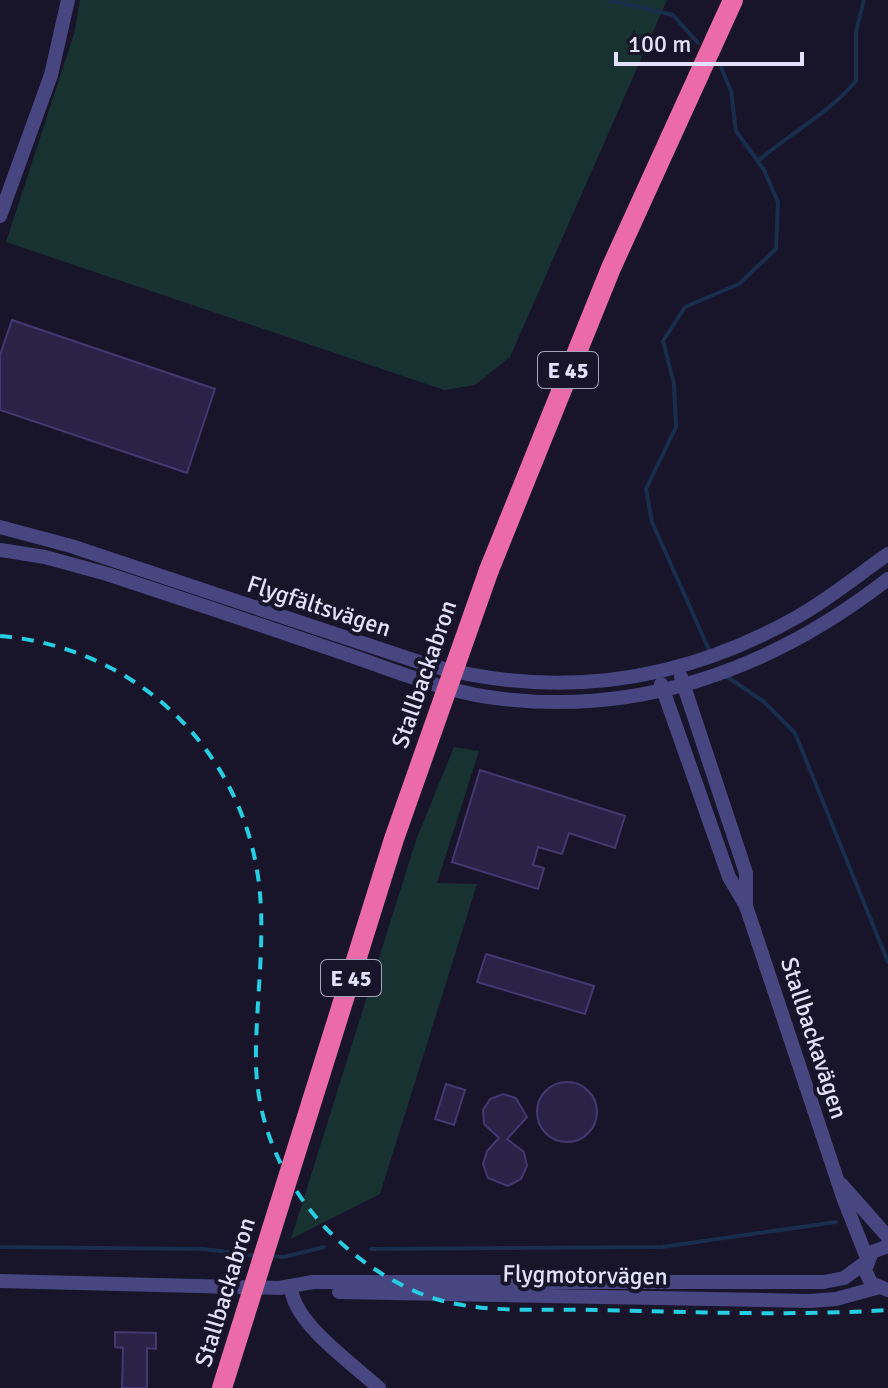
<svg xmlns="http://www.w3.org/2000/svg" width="888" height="1388" font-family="Signika,sans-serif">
  <rect width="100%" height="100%" fill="#181429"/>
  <g fill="#183231">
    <polygon points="80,0 667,0 510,357 475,385 444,390 6,242 74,34"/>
    <polygon points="454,747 479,751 437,883 477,884 380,1194 291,1239 416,840"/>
  </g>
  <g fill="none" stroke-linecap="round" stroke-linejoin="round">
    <g stroke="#192d4d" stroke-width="4">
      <polyline points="609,0 673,15 698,43"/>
      <path d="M758 161C790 133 828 114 856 81V31L864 0"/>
      <polyline points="710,652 652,522 646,489 676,427 674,384 663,341 685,307 739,284 776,249 778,202 764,170 736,131 731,91 720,65"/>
      <polyline points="726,676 763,701 795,733 888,962"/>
      <polyline points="0,1247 204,1249 257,1256"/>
      <polyline points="371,1249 662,1247 836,1222"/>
      <polyline points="270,1256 284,1257 324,1247"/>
    </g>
  </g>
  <g fill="#2a2347" stroke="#433870" stroke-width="2">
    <polygon points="12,320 215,389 187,473 0,410 0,355"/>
    <polygon points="480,770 625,816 615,848 569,833 562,854 538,847 533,865 544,868 538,889 452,862"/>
    <polygon points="486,954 594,986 585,1014 477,982"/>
    <circle cx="567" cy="1112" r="30"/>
    <polygon points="446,1084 465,1090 454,1125 435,1119"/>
    <polygon points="503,1094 516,1098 527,1117 507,1139 524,1152 527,1166 521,1179 508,1186 488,1178 483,1164 487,1151 499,1138 484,1124 483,1110 490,1099"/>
    <polygon points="115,1332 156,1333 156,1349 147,1348 147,1388 122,1388 123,1348 115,1347"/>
  </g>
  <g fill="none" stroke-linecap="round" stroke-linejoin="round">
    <g stroke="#484681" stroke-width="14">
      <polyline points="0,216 51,75 68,0"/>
      <path d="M0 527 71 546 425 664C555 700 679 684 797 617 829 599 858 575 888 554"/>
      <path d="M0 550 45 557 107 574C186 600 264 626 343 653 387 668 435 688 482 696 632 720 770 671 888 579"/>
      <polyline points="681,677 746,873 746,906"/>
      <polyline points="661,684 729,877 746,906 844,1200 867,1258"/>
      <polyline points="841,1184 888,1237"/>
      <polyline points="888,1246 872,1252 865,1270 871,1283 888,1290"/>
      <polyline points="0,1281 279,1288 313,1282 824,1282 844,1278 866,1262"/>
      <path d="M291 1287C293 1323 352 1363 379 1388"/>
      <polyline points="339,1292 810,1301 836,1299 876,1288"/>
    </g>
    <polyline stroke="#eb6ba8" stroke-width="20" points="489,570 611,268 733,0"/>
    <path stroke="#25cee2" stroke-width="4" stroke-dasharray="12 10" stroke-linecap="butt" d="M0 636C135 647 243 749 259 884 266 943 255 1006 256 1065 259 1167 328 1254 419 1293 474 1316 542 1308 599 1310 696 1312 792 1316 888 1310"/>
    <polyline stroke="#eb6ba8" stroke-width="20" points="222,1388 394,839 489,570"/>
  </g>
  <g text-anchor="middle" stroke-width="8" stroke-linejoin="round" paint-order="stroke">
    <g fill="#181429" stroke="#a6a3bc" stroke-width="2">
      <rect x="538" y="352" width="60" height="36" rx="6"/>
      <rect x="321" y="960" width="60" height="36" rx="6"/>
    </g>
    <g font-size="22" font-weight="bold" fill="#e3e0fb">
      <text x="568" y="378">E 45</text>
      <text x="351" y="986">E 45</text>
    </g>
    <g font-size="24" fill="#e3e0fb" stroke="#181429">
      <text transform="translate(319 606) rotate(18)" y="8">Flygfältsvägen</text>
      <text transform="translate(424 674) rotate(-71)" y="8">Stallbackabron</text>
      <text transform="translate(814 1038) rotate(72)" y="8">Stallbackavägen</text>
      <text transform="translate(585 1275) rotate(1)" y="8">Flygmotorvägen</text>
      <text transform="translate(225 1292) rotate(-73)" y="8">Stallbackabron</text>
    </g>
  </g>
  <path d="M616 52v12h186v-12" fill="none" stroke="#e3e0fb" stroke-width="4"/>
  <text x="628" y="52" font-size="24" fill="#e3e0fb" stroke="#181429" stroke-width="6" paint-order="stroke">100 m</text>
</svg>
